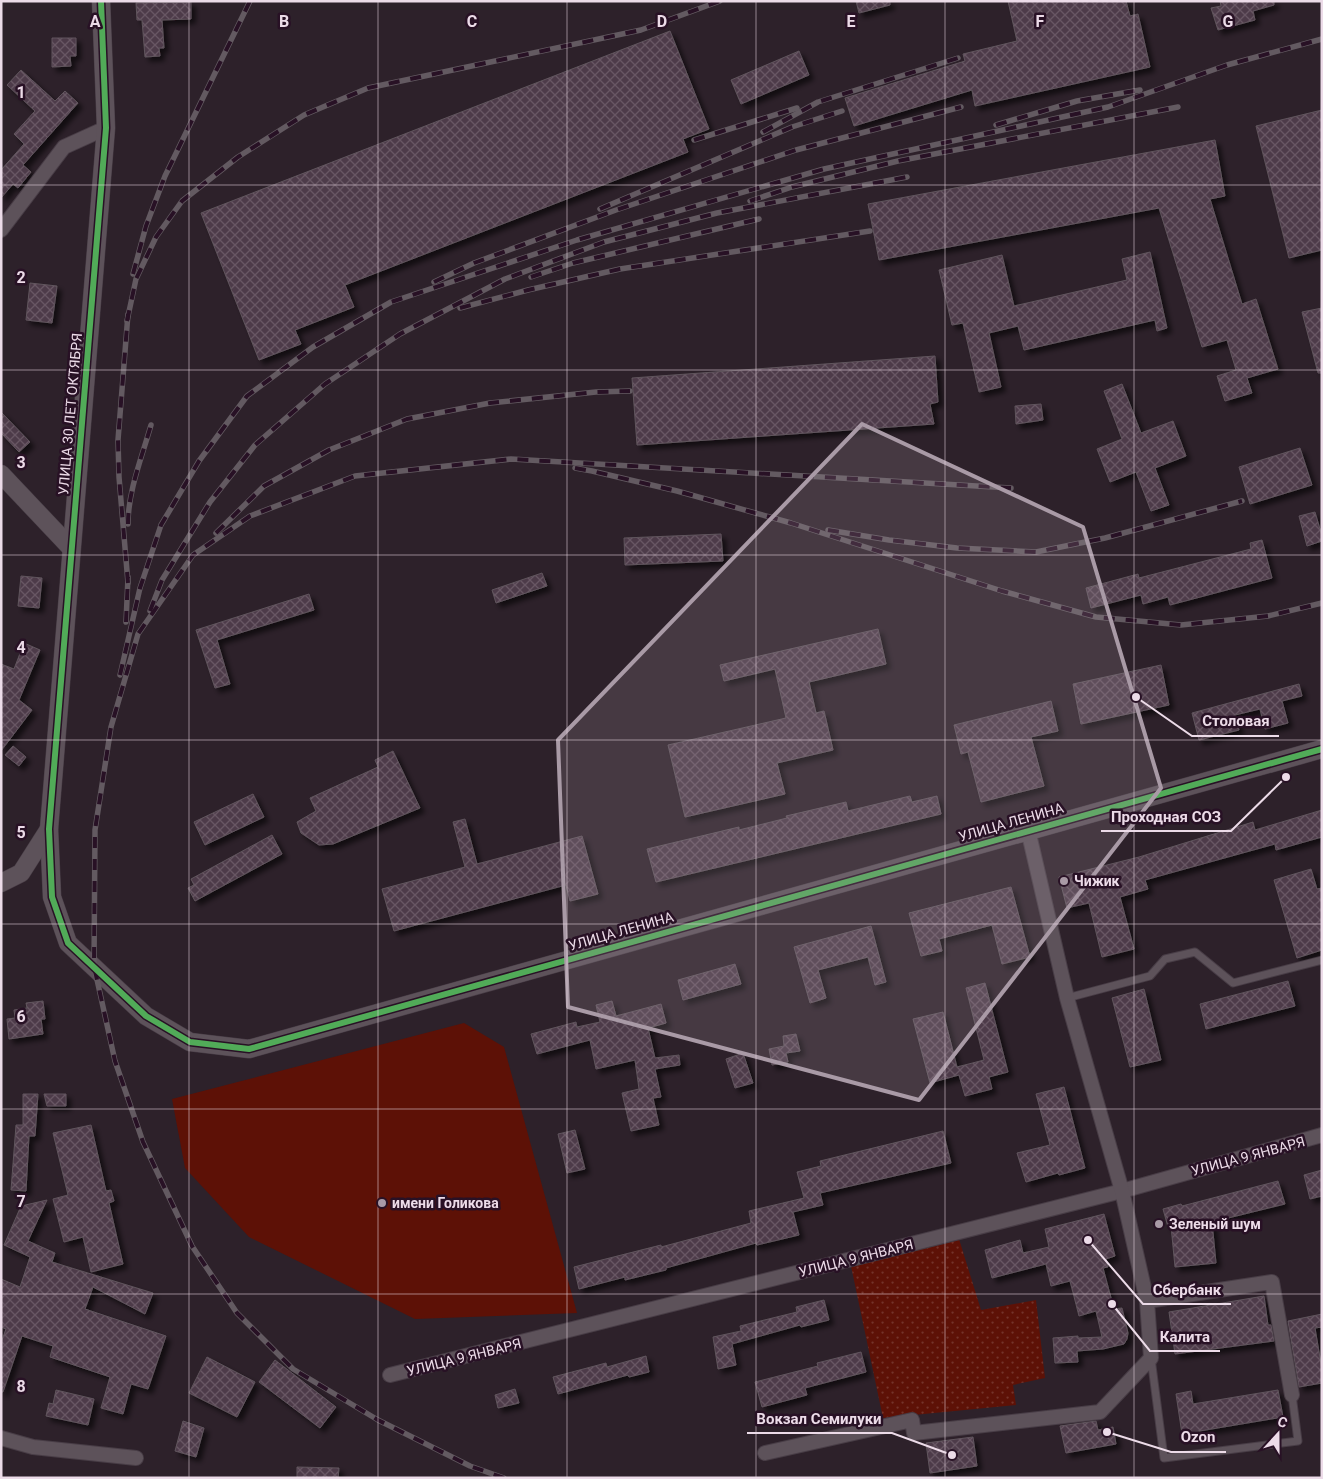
<svg xmlns="http://www.w3.org/2000/svg" width="1323" height="1479" font-family="Roboto,sans-serif">
  <defs>
    <pattern id="park-dots" width="8" height="8" patternUnits="userSpaceOnUse" patternTransform="scale(1.25)"><rect width="8" height="8" fill="#5d1106"/><path d="M2 2h.1M6 6h.1" fill="none" stroke="#74332a" stroke-width="1.8" stroke-linecap="round"/></pattern>
    <pattern id="building-cross-hatch" width="8" height="8" patternUnits="userSpaceOnUse" patternTransform="scale(1.25)"><rect width="8" height="8" fill="#4e3b4a"/><path d="M0 0l8 8M0 8l8-8" fill="none" stroke="#685764"/></pattern>
    <filter id="shadow"><feDropShadow dx="4.5" dy="4.5" stdDeviation="2.5" flood-color="#0009"/></filter>
  </defs>
  <rect width="100%" height="100%" fill="#2d212a"/>
  <polygon fill="url(#park-dots)" points="959,1239 981,1310 1036,1300 1045,1378 1013,1385 1016,1405 883,1418 851,1266"/>
  <polygon fill="#5d1106" points="464,1023 504,1047 577,1313 415,1319 249,1237 185,1168 172,1099"/>
  <g fill="url(#building-cross-hatch)" stroke="#60555d" filter="url(#shadow)">
    <polygon points="856,1 890,1 890,5 859,13"/>
    <polygon points="1008,1 1126,1 1130,16 1138,14 1150,67 975,106 972,90 854,126 845,98 965,61 963,54 1017,41"/>
    <polygon points="1220,1 1274,1 1274,5 1253,11 1255,20 1218,30 1211,8 1221,6"/>
    <polygon points="191,2 191,19 162,20 164,48 159,48 160,56 145,57 142,20 137,20 136,3"/>
    <polygon points="670,31 709,129 683,139 688,152 345,285 354,307 295,330 301,344 259,360 201,213"/>
    <polygon points="52,38 76,38 76,56 70,56 71,66 52,67"/>
    <polygon points="799,51 809,75 741,104 731,80"/>
    <polygon points="21,70 55,101 65,91 78,103 23,165 31,172 18,188 13,184 1,198 1,170 24,144 14,134 35,111 7,85"/>
    <polygon points="1322,110 1322,250 1289,258 1256,126"/>
    <polygon points="1215,140 1225,196 1210,199 1242,304 1256,299 1278,369 1247,378 1252,393 1225,401 1217,376 1236,370 1227,340 1202,347 1159,208 879,260 868,204"/>
    <polygon points="1150,252 1167,328 1157,331 1155,320 1024,350 1018,326 989,333 1001,387 979,392 963,323 952,325 939,270 1002,255 1014,306 1127,280 1122,259"/>
    <polygon points="30,283 57,286 52,323 26,320"/>
    <polygon points="1322,308 1322,373 1318,373 1302,312"/>
    <polygon points="935,356 938,402 930,404 934,424 637,445 632,378"/>
    <polygon points="1122,384 1141,433 1173,421 1186,456 1155,468 1169,505 1151,511 1136,472 1110,482 1097,449 1122,439 1104,391"/>
    <polygon points="1041,404 1043,420 1016,424 1015,406"/>
    <polygon points="1,412 30,442 19,452 1,433"/>
    <polygon points="1300,448 1312,485 1250,504 1239,467"/>
    <polygon points="1315,512 1322,536 1322,541 1307,546 1299,516"/>
    <polygon points="721,534 723,561 625,565 624,538"/>
    <polygon points="1262,540 1272,578 1170,605 1168,597 1143,604 1141,595 1091,608 1086,588 1138,574 1139,578 1251,549 1250,543"/>
    <polygon points="542,573 547,586 496,603 492,590"/>
    <polygon points="21,576 42,578 39,608 18,606"/>
    <polygon points="309,594 314,610 217,640 230,684 215,688 196,630"/>
    <polygon points="878,629 886,664 809,682 816,713 824,711 833,750 777,763 785,794 685,817 668,745 786,718 775,669 724,681 720,665"/>
    <polygon points="24,643 40,650 19,700 32,710 1,751 1,664 14,669"/>
    <polygon points="1161,665 1169,705 1081,724 1073,684"/>
    <polygon points="1299,684 1302,696 1282,701 1288,723 1265,729 1260,709 1235,715 1239,730 1199,740 1192,713"/>
    <polygon points="1051,701 1058,731 1031,737 1044,786 981,802 968,752 961,754 954,725"/>
    <polygon points="13,746 26,757 19,766 5,755"/>
    <polygon points="393,751 420,808 333,844 319,845 301,833 297,822 316,811 310,798 378,767 375,760"/>
    <polygon points="253,794 264,817 205,845 194,822"/>
    <polygon points="910,796 912,802 937,796 941,814 656,882 647,849 739,827 739,830 787,818 786,816 846,802 848,811"/>
    <polygon points="1322,810 1322,837 1276,850 1275,844 1145,880 1148,889 1120,897 1134,949 1102,957 1089,903 1067,908 1059,877 1139,857 1253,822 1255,830"/>
    <polygon points="465,819 477,864 582,836 598,894 570,901 566,885 394,931 382,889 465,867 453,822"/>
    <polygon points="272,835 282,854 195,901 188,888 194,885 191,879"/>
    <polygon points="1311,869 1317,889 1322,888 1322,950 1297,958 1274,880"/>
    <polygon points="1011,887 1030,957 1002,964 992,925 939,939 942,951 921,956 909,913"/>
    <polygon points="871,926 886,982 875,985 868,957 818,970 826,998 810,1003 794,947"/>
    <polygon points="735,964 741,984 683,1000 678,980"/>
    <polygon points="1288,981 1295,1006 1206,1029 1200,1004"/>
    <polygon points="985,983 1008,1072 989,1077 992,1089 965,1096 959,1075 930,1083 913,1019 943,1012 957,1067 984,1060 966,988"/>
    <polygon points="1144,989 1161,1060 1130,1067 1112,998"/>
    <polygon points="43,1001 45,1019 41,1019 43,1034 9,1039 7,1019 15,1018 14,1010 27,1008 26,1003"/>
    <polygon points="612,1001 616,1016 661,1004 666,1023 648,1028 655,1058 679,1055 680,1065 655,1069 661,1097 653,1098 659,1125 631,1131 622,1093 639,1089 635,1060 596,1069 590,1040 537,1054 531,1034 576,1022 577,1027 600,1022 596,1005"/>
    <polygon points="796,1034 800,1051 786,1053 788,1062 772,1065 769,1049 784,1046 783,1036"/>
    <polygon points="743,1053 753,1083 735,1088 726,1059"/>
    <polygon points="1064,1087 1085,1168 1059,1175 1058,1173 1026,1182 1017,1153 1050,1145 1036,1094"/>
    <polygon points="23,1094 38,1094 35,1136 29,1136 26,1191 11,1190 16,1125 23,1125"/>
    <polygon points="44,1094 66,1094 66,1106 47,1106"/>
    <polygon points="91,1125 106,1191 111,1190 114,1201 109,1203 123,1264 91,1272 83,1237 64,1242 53,1199 68,1195 53,1133"/>
    <polygon points="575,1130 585,1169 567,1173 558,1134"/>
    <polygon points="943,1131 951,1163 820,1193 823,1205 793,1212 799,1235 757,1245 756,1243 666,1268 666,1270 625,1280 625,1277 579,1289 574,1267 661,1245 661,1247 751,1223 749,1211 804,1198 797,1172 821,1166 820,1161"/>
    <polygon points="1322,1170 1322,1196 1310,1199 1304,1175"/>
    <polygon points="1278,1181 1285,1204 1212,1222 1216,1263 1175,1267 1171,1226 1168,1227 1163,1209 1181,1204 1182,1206"/>
    <polygon points="47,1200 28,1241 55,1253 52,1262 153,1293 145,1314 93,1287 85,1309 166,1336 148,1389 131,1384 123,1414 101,1408 110,1377 50,1357 53,1346 22,1336 3,1392 1,1392 1,1343 6,1329 1,1327 1,1279 20,1287 30,1257 4,1245 21,1206"/>
    <polygon points="1104,1214 1115,1256 1106,1259 1108,1267 1103,1268 1114,1309 1122,1308 1128,1333 1127,1339 1124,1344 1103,1349 1077,1351 1078,1362 1055,1363 1053,1338 1078,1336 1078,1338 1102,1337 1096,1311 1079,1316 1070,1281 1051,1286 1046,1264 992,1278 985,1250 1020,1240 1023,1253 1049,1247 1045,1229"/>
    <polygon points="1264,1296 1268,1325 1271,1325 1274,1341 1175,1354 1169,1312"/>
    <polygon points="824,1300 829,1320 801,1327 800,1325 732,1344 736,1365 718,1369 713,1337 741,1331 740,1326 797,1312 796,1307"/>
    <polygon points="1322,1314 1322,1327 1315,1328 1322,1370 1322,1383 1299,1387 1288,1321"/>
    <polygon points="861,1352 866,1372 805,1388 807,1395 762,1407 755,1382 818,1366 817,1363"/>
    <polygon points="646,1356 649,1372 629,1377 628,1375 558,1394 553,1377 606,1363 607,1367"/>
    <polygon points="207,1357 255,1382 237,1417 189,1393"/>
    <polygon points="275,1360 336,1407 320,1428 259,1382"/>
    <polygon points="515,1389 519,1403 498,1408 495,1395"/>
    <polygon points="56,1390 94,1399 88,1425 46,1416 49,1403 53,1404"/>
    <polygon points="1278,1390 1283,1417 1182,1434 1176,1394 1191,1391 1193,1404"/>
    <polygon points="183,1421 204,1428 196,1457 175,1451"/>
    <polygon points="1096,1421 1098,1430 1113,1427 1116,1444 1066,1453 1060,1426"/>
    <polygon points="973,1437 977,1466 930,1473 926,1443"/>
    <polygon points="297,1467 339,1468 338,1478 297,1478"/>
  </g>
  <g fill="none" stroke-linecap="round" stroke-linejoin="round">
    <defs>
      <g id="service">
        <polyline points="1067,998 1150,976 1165,959 1195,952 1233,983 1322,960"/>
        <polyline points="1151,1358 1164,1458 1298,1441 1292,1395"/>
      </g>
      <g id="minor">
        <polyline points="1,230 64,147 106,128"/>
        <polyline points="1147,1301 1272,1282 1292,1395"/>
        <polyline points="390,1375 1122,1191 1322,1135"/>
        <polyline points="1,1438 33,1447 136,1458"/>
        <polyline points="765,1453 912,1420 914,1433 1100,1412 1151,1358 1147,1301 1122,1191 1067,998 1028,830"/>
      </g>
      <g id="tertiary">
        <polyline points="101,1 106,128 49,829 52,897 68,943 146,1016 190,1042 249,1049 1322,749"/>
        <polyline points="1,474 71,548"/>
        <polyline points="1,883 21,873 49,829"/>
      </g>
    </defs>
    <use href="#service" stroke="#483d46" stroke-width="9"/>
    <use href="#minor" stroke="#483d46" stroke-width="16"/>
    <use href="#tertiary" stroke="#483d46" stroke-width="19"/>
    <use href="#service" stroke="#5d525a" stroke-width="7"/>
    <use href="#minor" stroke="#5d525a" stroke-width="14"/>
    <use href="#tertiary" stroke="#5d525a" stroke-width="18"/>
    <defs>
      <g id="rail">
        <polyline points="996,125 1077,101 1140,90"/>
        <polyline points="763,132 818,102 958,58"/>
        <polyline points="694,140 797,108"/>
        <polyline points="750,201 792,187 898,161 1178,107"/>
        <polyline points="600,209 792,127 842,111"/>
        <polyline points="133,274 146,226 165,176 250,1"/>
        <polyline points="531,277 573,263 759,219"/>
        <polyline points="434,282 474,263 616,210 796,150 961,107"/>
        <polyline points="460,308 528,290 620,269 870,231"/>
        <polyline points="127,321 136,279 156,237 182,201 238,157 304,115 368,88 641,30 720,1"/>
        <polyline points="575,468 592,471 677,491 791,523 1002,591 1096,617 1181,625 1268,616 1322,603"/>
        <path d="M128 524C128 491 142 457 151 425"/>
        <polyline points="828,530 889,540 957,548 1036,552 1105,538 1242,501"/>
        <polyline points="216,533 264,486 329,450 407,419 490,403 596,392 630,391"/>
        <polyline points="128,583 119,477 118,440 128,314"/>
        <polyline points="150,611 162,580 210,502 255,445 325,384 400,334 505,279 604,242 717,213 907,177"/>
        <polyline points="126,622 128,577"/>
        <polyline points="120,675 140,588 161,525 199,461 247,396 313,347 391,302 577,240 824,169 1108,107 1227,65 1322,39"/>
        <polyline points="504,1478 470,1466 378,1420 293,1369 237,1313 192,1246 143,1142 115,1061 94,966 95,830 111,727 138,634 193,555 250,516 355,476 511,459 1011,488"/>
      </g>
    </defs>
    <use href="#rail" stroke="#635a61" stroke-width="5.5"/>
    <use href="#rail" stroke="#281125" stroke-width="4" stroke-dasharray="11" stroke-linecap="butt"/>
    <defs>
      <polyline id="cycleway" points="101,1 106,128 49,829 52,897 68,943 146,1016 190,1042 249,1049 1322,749"/>
    </defs>
    <use href="#cycleway" stroke="#281125" stroke-width="9"/>
    <use href="#cycleway" stroke="#51ab58" stroke-width="6"/>
  </g>
  <path fill="#a99aa6" fill-opacity="0.2" stroke="#a99aa6" stroke-width="4" stroke-linejoin="round" d="M862 424 1083 527 1161 788 919 1100 568 1007 558 740Z"/>
  <path fill="none" stroke="#ecdbe8" stroke-width="1" stroke-opacity="0.55" d="M189 1V1478M378 1V1478M567 1V1478M756 1V1478M945 1V1478M1134 1V1478M1 185H1322M1 370H1322M1 555H1322M1 740H1322M1 924H1322M1 1109H1322M1 1294H1322"/>
  <g fill="#a99aa6" stroke="#281125" stroke-width="2">
    <circle cx="1064" cy="881" r="5"/>
    <circle cx="382" cy="1203" r="5"/>
    <circle cx="1159" cy="1224" r="5"/>
  </g>
  <g text-anchor="middle" stroke-width="5" stroke-linejoin="round" paint-order="stroke">
    <g font-size="14" fill="#ecdbe8" stroke="#281125">
      <text transform="translate(70 414) rotate(-85)" y="5">УЛИЦА 30 ЛЕТ ОКТЯБРЯ</text>
      <text transform="translate(1011 822) rotate(-16)" y="5">УЛИЦА ЛЕНИНА</text>
      <text transform="translate(621 931) rotate(-16)" y="5">УЛИЦА ЛЕНИНА</text>
      <text transform="translate(1248 1156) rotate(-15)" y="5">УЛИЦА 9 ЯНВАРЯ</text>
      <text transform="translate(856 1258) rotate(-14)" y="5">УЛИЦА 9 ЯНВАРЯ</text>
      <text transform="translate(464 1357) rotate(-14)" y="5">УЛИЦА 9 ЯНВАРЯ</text>
    </g>
    <g font-size="14" font-weight="bold" fill="#ecdbe8" stroke="#281125" text-anchor="start">
      <text x="1074" y="886">Чижик</text>
      <text x="392" y="1208">имени Голикова</text>
      <text x="1169" y="1229">Зеленый шум</text>
    </g>
  </g>
  <g font-size="16" text-anchor="middle" font-weight="bold" fill="#ecdbe8" stroke="#281125" stroke-width="5" stroke-linejoin="round" paint-order="stroke">
    <text x="95" y="27">A</text>
    <text x="284" y="27">B</text>
    <text x="472" y="27">C</text>
    <text x="662" y="27">D</text>
    <text x="851" y="27">E</text>
    <text x="1040" y="27">F</text>
    <text x="1228" y="27">G</text>
    <text x="21" y="98">1</text>
    <text x="21" y="283">2</text>
    <text x="21" y="468">3</text>
    <text x="21" y="653">4</text>
    <text x="21" y="838">5</text>
    <text x="21" y="1022">6</text>
    <text x="21" y="1207">7</text>
    <text x="21" y="1392">8</text>
  </g>
  <path fill="none" stroke="#ecdbe8" stroke-width="2" d="M1136 697L1192 736H1279M1286 777L1231 831H1101M1088 1240L1143 1304H1231M1112 1304L1150 1351H1220M952 1455L892 1433H747M1107 1432L1171 1452H1226"/>
  <g fill="#ecdbe8" stroke="#281125" stroke-width="2">
    <circle cx="1136" cy="697" r="5"/>
    <circle cx="1286" cy="777" r="5"/>
    <circle cx="1088" cy="1240" r="5"/>
    <circle cx="1112" cy="1304" r="5"/>
    <circle cx="952" cy="1455" r="5"/>
    <circle cx="1107" cy="1432" r="5"/>
  </g>
  <g font-size="15" text-anchor="middle" font-weight="bold" fill="#ecdbe8" stroke="#281125" stroke-width="5" stroke-linejoin="round" paint-order="stroke">
    <text x="1236" y="726">Столовая</text>
    <text x="1166" y="822">Проходная СОЗ</text>
    <text x="1187" y="1295">Сбербанк</text>
    <text x="1185" y="1342">Калита</text>
    <text x="819" y="1424">Вокзал Семилуки</text>
    <text x="1198" y="1442">Ozon</text>
  </g>
  <rect width="1323" height="1479" fill="none" stroke="#ecdbe8" stroke-width="5"/>
  <g transform="translate(1278 1434) rotate(21)" stroke="#281125" stroke-width="4" paint-order="stroke">
  <path d="M0-4L9 19L0 12L-9 19Z" fill="#ecdbe8"/>
  <text y="-8" font-size="14" font-weight="bold" text-anchor="middle" fill="#ecdbe8">С</text>
  </g>
</svg>
